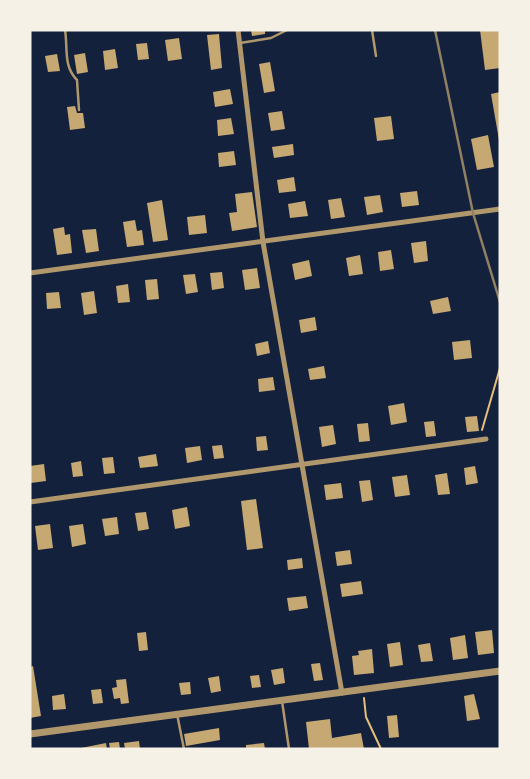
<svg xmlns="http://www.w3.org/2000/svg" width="530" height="779" font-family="Montserrat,sans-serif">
  <rect width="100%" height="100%" fill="#14213d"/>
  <g fill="#c6a872">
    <polygon points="251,30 265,30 265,34 252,36"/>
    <polygon points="480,30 500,30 500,68 485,70"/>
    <polygon points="219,34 222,68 211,70 207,35"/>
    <polygon points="179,38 182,59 168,61 165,40"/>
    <polygon points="147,43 149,59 138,60 136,44"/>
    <polygon points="115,49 118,68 105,70 103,51"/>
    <polygon points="85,53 88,72 77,74 74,55"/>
    <polygon points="57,54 60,71 48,72 45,56"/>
    <polygon points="270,62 275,91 264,93 259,64"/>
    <polygon points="230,89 233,104 215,107 213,92"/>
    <polygon points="500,92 500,140 499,140 491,94"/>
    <polygon points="75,106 77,113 83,113 85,128 70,130 67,107"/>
    <polygon points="282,111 285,129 271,131 268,113"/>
    <polygon points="391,116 394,139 377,141 374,118"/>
    <polygon points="231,118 234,134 218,136 217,120"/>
    <polygon points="488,135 494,167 477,170 471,139"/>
    <polygon points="293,144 294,155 274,158 272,147"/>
    <polygon points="234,151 236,165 219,167 218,153"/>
    <polygon points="294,177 296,191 279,193 277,180"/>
    <polygon points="417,191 419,205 402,207 400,193"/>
    <polygon points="252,192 257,227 232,231 229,213 237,212 235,194"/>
    <polygon points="380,195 383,212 367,215 364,197"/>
    <polygon points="341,198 345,217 331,219 328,200"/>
    <polygon points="162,200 168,240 153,242 147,203"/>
    <polygon points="305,201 308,216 290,218 288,204"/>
    <polygon points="205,215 207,233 189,235 187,217"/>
    <polygon points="135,220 137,231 142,230 144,245 127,247 123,222"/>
    <polygon points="64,227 65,235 70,234 72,253 57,255 53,229"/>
    <polygon points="96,229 99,251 86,253 82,230"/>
    <polygon points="426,241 428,261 414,263 411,243"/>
    <polygon points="391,250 394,269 380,271 378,252"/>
    <polygon points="360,255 363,274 349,276 346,258"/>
    <polygon points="309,260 312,276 295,280 292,264"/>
    <polygon points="257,268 260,288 245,290 242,270"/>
    <polygon points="222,272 224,288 212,290 210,273"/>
    <polygon points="195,274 198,292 186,294 183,275"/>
    <polygon points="157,279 159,299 147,300 145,280"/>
    <polygon points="128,284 130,302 118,303 116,286"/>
    <polygon points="94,291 97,313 84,315 81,293"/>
    <polygon points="59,292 61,308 47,309 46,293"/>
    <polygon points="448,297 451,311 433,314 430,301"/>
    <polygon points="315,317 317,330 301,333 299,320"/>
    <polygon points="470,340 472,358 454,360 452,342"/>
    <polygon points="268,341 270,353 257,356 255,344"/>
    <polygon points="324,366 326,378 310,380 308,369"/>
    <polygon points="273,377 275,390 259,392 258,379"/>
    <polygon points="404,403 407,422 391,425 388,406"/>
    <polygon points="477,416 479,431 467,432 465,417"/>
    <polygon points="434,421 436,436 426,437 424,422"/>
    <polygon points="368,423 370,441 359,442 357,424"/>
    <polygon points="333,425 336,444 322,447 319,427"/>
    <polygon points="266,436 268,450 257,451 256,437"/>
    <polygon points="222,445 224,458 214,459 212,446"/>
    <polygon points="200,446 202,460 187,463 185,448"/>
    <polygon points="156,454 158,466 140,468 138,457"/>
    <polygon points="113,457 115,473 104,474 102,458"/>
    <polygon points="81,461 83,476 73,477 71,463"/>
    <polygon points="44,464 46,481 31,483 30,466"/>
    <polygon points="475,466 478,483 466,485 464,468"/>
    <polygon points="447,473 450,494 438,495 435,475"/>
    <polygon points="407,475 410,495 395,497 392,477"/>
    <polygon points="370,480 373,500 362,502 359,481"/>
    <polygon points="341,483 343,498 326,500 324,485"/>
    <polygon points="256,499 263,548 247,550 241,501"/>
    <polygon points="187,507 190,526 175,529 172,510"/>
    <polygon points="146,512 149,529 138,531 135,513"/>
    <polygon points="117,517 119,534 105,536 102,519"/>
    <polygon points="50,524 53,548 38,550 35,526"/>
    <polygon points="83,524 86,544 72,547 69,526"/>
    <polygon points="350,550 352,564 337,566 335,552"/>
    <polygon points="302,558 303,568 288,570 287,560"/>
    <polygon points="361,581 363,594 342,597 340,584"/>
    <polygon points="306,596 308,608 289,611 287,598"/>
    <polygon points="492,630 494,653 478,655 475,632"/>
    <polygon points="146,632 148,650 139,651 137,633"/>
    <polygon points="465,635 468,658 453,660 450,638"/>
    <polygon points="400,642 403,665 390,667 387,644"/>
    <polygon points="430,643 433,661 421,662 418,645"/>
    <polygon points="372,649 374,673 354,675 352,656 359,655 358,651"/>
    <polygon points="320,663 323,680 314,681 311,664"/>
    <polygon points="33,666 41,716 30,718 30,667"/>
    <polygon points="283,668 285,683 274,685 271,670"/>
    <polygon points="259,675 261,687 252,688 250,676"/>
    <polygon points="219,676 221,691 211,693 208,678"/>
    <polygon points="126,679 129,703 121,704 120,698 114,699 112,688 117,687 116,680"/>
    <polygon points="190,682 191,694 181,695 179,683"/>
    <polygon points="101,689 103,703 93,704 91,690"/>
    <polygon points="64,694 66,709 53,710 52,696"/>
    <polygon points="474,694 480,719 467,721 464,696"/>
    <polygon points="397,715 399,737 389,738 387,716"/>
    <polygon points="330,719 332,738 361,733 364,749 309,749 306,722"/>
    <polygon points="219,728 220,740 186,746 184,734"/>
    <polygon points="139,741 140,749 125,749 124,743"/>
    <polygon points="119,742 120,749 110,749 109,743"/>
    <polygon points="106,743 107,749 81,749 81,748"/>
    <polygon points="264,743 265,749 246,749 246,745"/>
  </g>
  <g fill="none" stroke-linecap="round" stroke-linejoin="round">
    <g stroke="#e5c07b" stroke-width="2">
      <polyline points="482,430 500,368"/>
      <polyline points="364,698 366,717 381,749"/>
    </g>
    <g stroke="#b1986c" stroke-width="2.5">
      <path d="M65 30C68 48 63 66 77 80L79 110"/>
      <polyline points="372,30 376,56"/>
      <polyline points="240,43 271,38 287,30"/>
      <polyline points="282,701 289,749"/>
      <polyline points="177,714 184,749"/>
    </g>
    <g stroke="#b1986c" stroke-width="5">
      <polyline points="238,30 263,242 342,693"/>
      <polyline points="30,273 500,209"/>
      <polyline points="30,502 486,439"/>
    </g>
    <polyline stroke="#b1986c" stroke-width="7" points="30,734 500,671"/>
    <polyline stroke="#918062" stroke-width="2.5" points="435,30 473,213 500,302"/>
  </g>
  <rect width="530" height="779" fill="none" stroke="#f6f1e7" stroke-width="63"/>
</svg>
